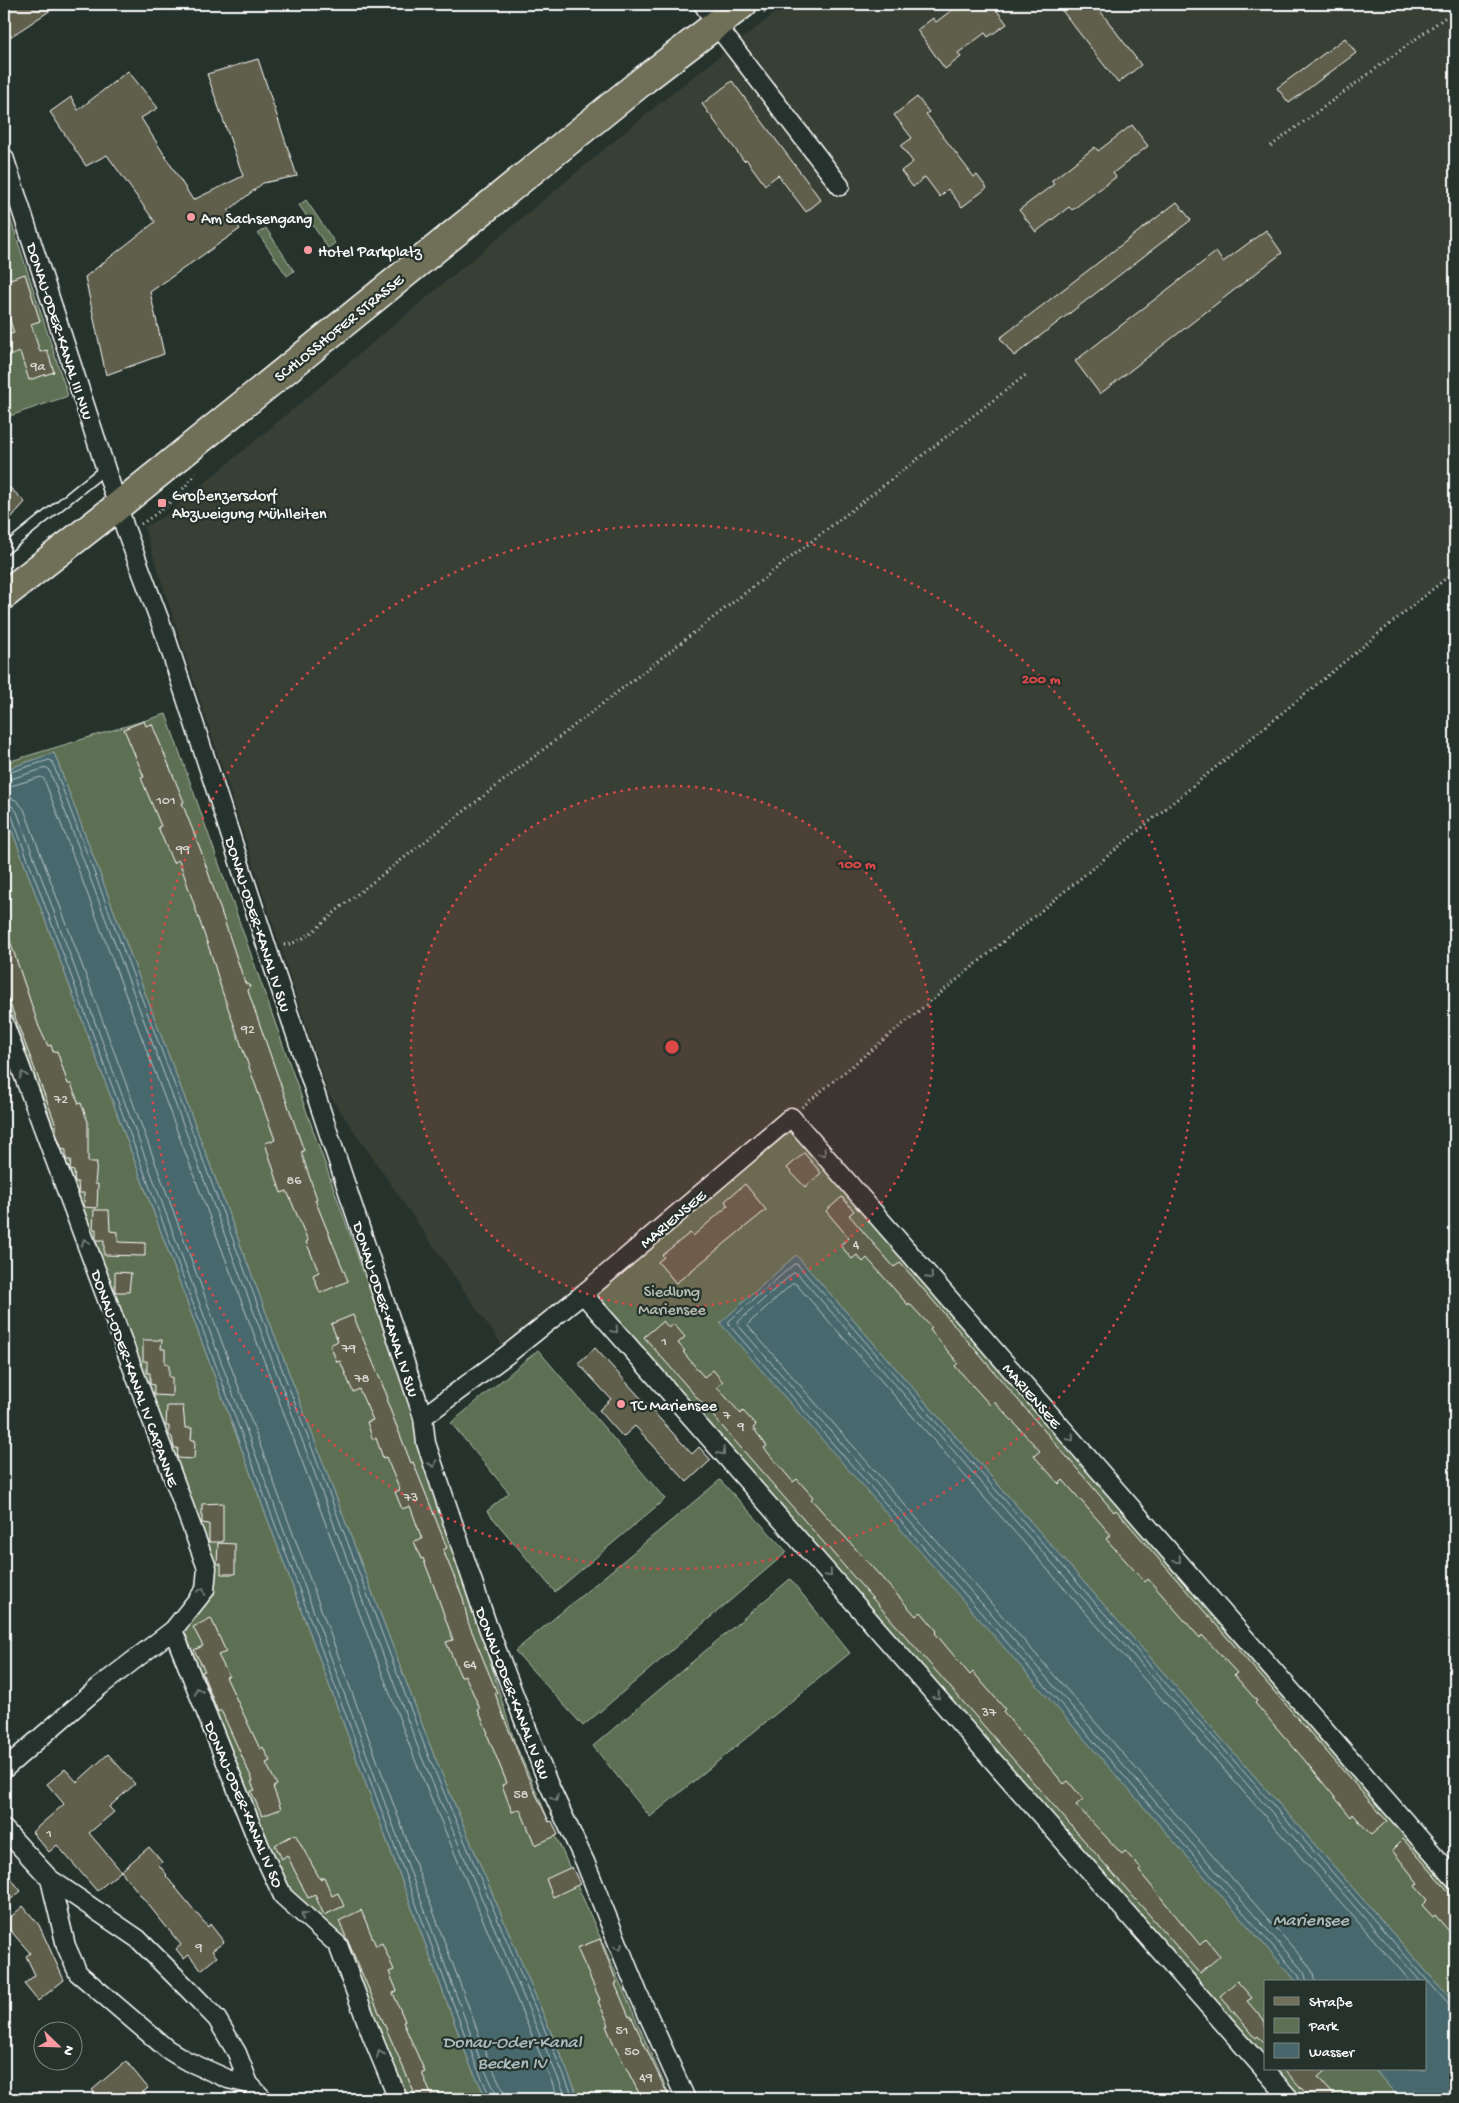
<svg xmlns="http://www.w3.org/2000/svg" width="1459" height="2103" font-family="'Gochi Hand',sans-serif">
  <rect width="100%" height="100%" fill="#26332d"/>
  <filter id="ink" filterUnits="userSpaceOnUse"><feTurbulence type="fractalNoise" baseFrequency=".02" numOctaves="2"/><feDisplacementMap in="SourceGraphic" scale="10" xChannelSelector="R" yChannelSelector="G"/><feConvolveMatrix kernelMatrix="1 2 1 2 8 2 1 2 1" color-interpolation-filters="sRGB"/></filter>
  <g filter="url(#ink)">
    <polygon fill="#384036" points="787,4 1455,4 1455,571 791,1117 508,1354 328,1093 144,527 165,516 661,102"/>
    <g fill="#5d7053" stroke="#aeb8a9">
      <polygon points="4,199 68,396 4,418"/>
      <polygon points="306,200 335,243 328,248 299,205"/>
      <polygon points="266,228 294,271 287,276 258,233"/>
      <polygon points="166,714 417,1424 515,1743 671,2099 579,2099 433,1753 54,753 4,770 4,763"/>
      <polygon points="4,809 471,2067 487,2099 409,2099 381,2033 346,1940 291,1891 269,1843 184,1631 214,1594 216,1566 4,993"/>
      <polygon points="791,1131 1455,1889 1455,2004 796,1255 721,1323 1297,1982 1265,1982 1265,2069 1374,2069 1400,2099 1281,2099 596,1293"/>
      <polygon points="538,1350 665,1499 555,1592 487,1511 509,1493 451,1423"/>
      <polygon points="720,1480 787,1552 583,1726 515,1651"/>
      <polygon points="790,1579 850,1653 650,1817 593,1746"/>
    </g>
    <g fill="#47676d" stroke="#91a4a7">
      <polygon points="54,753 433,1753 579,2099 487,2099 471,2067 4,809 4,770"/>
      <polygon points="796,1255 1455,2004 1455,2099 1400,2099 1374,2069 1425,2069 1425,1982 1297,1982 720,1323"/>
    </g>
    <g fill="none" stroke-linecap="round" stroke-linejoin="round">
      <g stroke="#b5c2c5" stroke-width="1">
        <polyline points="4,774 49,760 52,761 428,1755 574,2099"/>
        <polyline points="4,781 46,768 49,769 422,1758 567,2099"/>
        <polyline points="4,788 41,777 44,779 415,1760 559,2099"/>
        <polyline points="4,796 16,800 24,809 488,2059 503,2090 505,2099"/>
        <polyline points="4,804 12,806 17,812 481,2062 496,2093 497,2099"/>
        <polyline points="4,810 8,811 11,814 476,2065 491,2099"/>
        <polyline points="1301,1982 1299,1976 729,1325 729,1321 794,1264 797,1264 1449,2005 1455,2007"/>
        <polyline points="1307,1982 1304,1972 738,1325 738,1322 793,1273 797,1273 1421,1982"/>
        <polyline points="1315,1982 1313,1973 1310,1967 748,1326 749,1323 793,1283 796,1284 1411,1982"/>
      </g>
    </g>
    <g fill="#615f4b" stroke="#fff">
      <polygon points="4,4 60,4 4,41"/>
      <polygon points="960,4 992,4 1007,24 988,37 985,33 958,53 961,57 945,69 917,30 933,18 936,22"/>
      <polygon points="1057,4 1095,4 1141,65 1118,83"/>
      <polygon points="1345,38 1356,53 1289,103 1277,88"/>
      <polygon points="258,59 297,176 263,183 228,211 240,229 150,292 164,354 106,375 85,277 155,222 107,155 86,166 50,112 71,97 78,110 128,71 158,108 141,118 193,200 243,176 207,74"/>
      <polygon points="732,81 821,200 806,212 778,175 765,185 746,159 744,161 702,104"/>
      <polygon points="917,97 929,112 926,114 974,177 977,175 987,188 962,207 948,189 940,197 925,177 913,187 901,171 913,162 901,146 912,138 894,115"/>
      <polygon points="1132,125 1148,146 1113,173 1116,177 1072,210 1069,207 1036,232 1019,210 1054,184 1051,181 1095,147 1098,151"/>
      <polygon points="1177,202 1191,220 1014,356 1000,338"/>
      <polygon points="1266,230 1282,253 1100,394 1075,361 1216,252 1223,262"/>
      <polygon points="25,274 40,321 31,324 40,352 47,350 54,372 29,380 20,352 9,356 4,339 4,336 14,333 4,302 4,281"/>
      <polygon points="4,482 25,502 4,526"/>
      <polygon points="144,721 146,726 152,724 184,802 182,803 201,851 245,983 250,986 248,991 304,1151 301,1152 317,1199 315,1200 348,1281 320,1293 313,1275 319,1272 306,1242 308,1241 287,1191 281,1193 276,1177 265,1143 275,1140 222,991 213,960 179,860 173,863 158,827 161,826 141,778 144,777 124,729"/>
      <polygon points="6,929 39,1027 48,1046 51,1045 53,1052 57,1051 68,1084 71,1084 79,1104 81,1103 88,1122 88,1162 97,1162 95,1184 98,1184 97,1208 84,1207 84,1193 79,1193 78,1182 75,1182 74,1171 70,1170 71,1160 66,1160 66,1150 62,1149 56,1133 56,1125 4,988 4,930"/>
      <polygon points="804,1153 821,1173 805,1187 787,1168"/>
      <polygon points="745,1184 766,1210 676,1283 658,1262 664,1257 662,1255 690,1233 693,1236 728,1206 725,1201"/>
      <polygon points="842,1197 854,1211 849,1215 872,1242 894,1267 900,1263 912,1276 1114,1512 1116,1510 1387,1821 1371,1835 1353,1814 1351,1817 1302,1757 1255,1703 1257,1701 1234,1675 1237,1673 1202,1635 1200,1638 1148,1579 1145,1582 1106,1539 1111,1535 1063,1480 1059,1484 1034,1456 1040,1451 994,1401 990,1405 955,1366 958,1363 930,1330 932,1328 909,1303 908,1305 867,1258 863,1262 857,1255 852,1259 840,1245 849,1238 826,1211"/>
      <polygon points="94,1210 109,1210 110,1231 118,1232 118,1242 145,1243 145,1256 104,1255 104,1240 96,1240 96,1229 93,1229"/>
      <polygon points="115,1272 131,1273 129,1292 115,1292"/>
      <polygon points="353,1315 388,1398 386,1399 411,1463 413,1462 431,1507 447,1548 443,1550 463,1598 468,1622 497,1693 495,1693 504,1718 527,1775 549,1822 552,1821 558,1835 535,1845 520,1809 512,1812 502,1785 507,1783 487,1734 488,1733 478,1710 480,1709 465,1675 461,1677 446,1642 453,1640 436,1592 423,1558 421,1559 414,1541 422,1539 410,1506 402,1509 395,1492 400,1490 386,1457 383,1458 376,1438 373,1440 367,1422 373,1420 359,1389 353,1392 340,1361 337,1362 330,1345 338,1341 331,1324"/>
      <polygon points="663,1321 669,1328 674,1324 685,1337 678,1343 685,1351 683,1352 704,1377 713,1370 723,1382 717,1387 741,1414 743,1411 756,1425 753,1428 767,1446 764,1448 793,1482 797,1479 813,1497 811,1499 916,1616 921,1612 937,1631 935,1633 970,1675 973,1672 1005,1709 1003,1711 1025,1739 1064,1784 1068,1781 1083,1799 1076,1805 1122,1854 1125,1851 1141,1869 1139,1871 1200,1945 1206,1939 1220,1956 1200,1973 644,1337"/>
      <polygon points="143,1340 162,1340 161,1349 165,1349 165,1364 169,1364 169,1377 172,1377 172,1396 154,1395 154,1385 150,1384 150,1373 147,1373 147,1361 143,1361"/>
      <polygon points="595,1348 692,1454 699,1447 711,1460 687,1482 635,1426 623,1437 599,1410 611,1399 578,1363"/>
      <polygon points="167,1406 183,1406 185,1428 192,1428 191,1440 195,1440 194,1459 177,1458 178,1448 174,1448 172,1437 169,1435 169,1426 166,1426"/>
      <polygon points="223,1503 223,1542 209,1542 209,1524 202,1523 202,1504"/>
      <polygon points="218,1543 235,1544 235,1574 221,1574 221,1564 217,1564"/>
      <polygon points="211,1618 226,1652 218,1655 229,1676 226,1677 260,1749 263,1747 270,1761 266,1763 277,1785 273,1787 281,1809 262,1816 251,1791 255,1790 251,1782 253,1781 221,1710 218,1712 202,1672 205,1671 194,1650 203,1646 193,1627"/>
      <polygon points="108,1754 135,1784 109,1807 114,1812 89,1833 121,1871 97,1891 57,1845 49,1852 32,1832 64,1804 47,1784 65,1769 77,1782"/>
      <polygon points="295,1834 320,1879 324,1877 332,1896 338,1893 344,1906 324,1915 315,1895 308,1898 287,1855 282,1859 275,1845"/>
      <polygon points="1403,1839 1455,1899 1455,1938 1435,1915 1433,1917 1422,1905 1427,1900 1415,1886 1418,1883 1392,1850"/>
      <polygon points="149,1847 162,1862 159,1865 167,1875 166,1876 208,1927 210,1924 224,1942 212,1951 217,1957 201,1970 189,1955 184,1959 176,1949 181,1945 121,1871"/>
      <polygon points="572,1867 580,1884 553,1897 546,1879"/>
      <polygon points="4,1870 21,1891 4,1905"/>
      <polygon points="23,1906 39,1925 64,1980 38,2001 24,1984 35,1975 26,1956 30,1953 4,1923"/>
      <polygon points="361,1910 376,1946 382,1943 394,1970 389,1972 397,1991 393,1993 405,2021 403,2022 425,2072 422,2073 433,2099 417,2099 339,1921"/>
      <polygon points="600,1939 617,1983 615,1984 629,2017 631,2016 670,2099 642,2099 613,2042 606,2026 609,2025 598,2001 600,2000 577,1948"/>
      <polygon points="1237,1981 1252,1998 1247,2001 1265,2022 1265,2045 1258,2036 1256,2038 1220,1996"/>
      <polygon points="126,2061 148,2088 135,2099 100,2099 92,2090"/>
      <polygon points="1284,2069 1327,2069 1318,2077 1337,2099 1311,2099"/>
    </g>
    <g fill="none" stroke-linecap="round" stroke-linejoin="round">
      <defs>
        <polyline id="service" points="4,550 106,468"/>
        <g id="minor">
          <polyline points="703,4 715,23 840,186"/>
          <polyline points="4,157 125,528 167,640 267,948 423,1417 426,1443 488,1627 548,1783 585,1862 638,1993 686,2099"/>
          <polyline points="4,1023 207,1568 205,1590 173,1630 99,1687 4,1769"/>
          <polyline points="583,1294 1290,2099"/>
          <polyline points="423,1417 508,1354 583,1294 791,1117 1455,1879"/>
          <polyline points="173,1630 260,1847 283,1896 338,1945 372,2036 398,2099"/>
          <polyline points="4,1829 50,1879 66,1946 78,1973 167,2049 185,2060 228,2079 249,2084"/>
          <polyline points="50,1879 138,1939 188,1989 217,2019 237,2053 249,2084 263,2099"/>
        </g>
        <polyline id="primary" points="4,595 118,506 645,79 743,4"/>
      </defs>
      <use href="#service" stroke="#fff" stroke-width="12"/>
      <use href="#minor" stroke="#fff" stroke-width="21"/>
      <use href="#primary" stroke="#fff" stroke-width="31"/>
      <g stroke="#fff" stroke-width="3" stroke-dasharray="1 4" stroke-linecap="butt">
        <polyline points="764,12 776,4"/>
        <polyline points="1271,146 1455,10"/>
        <path d="M141 524C165 509 179 495 196 473"/>
        <path d="M284 945C307 942 324 921 342 906L1027 374"/>
        <polyline points="802,1107 1455,571"/>
      </g>
      <use href="#service" stroke="#26332d" stroke-width="9"/>
      <use href="#minor" stroke="#26332d" stroke-width="18"/>
      <use href="#primary" stroke="#706f59" stroke-width="28"/>
    </g>
    <defs><path id="oneway-chevron" d="M-2-3.5L2.5 0L-2 3.5" fill="none" stroke-width="1.6" stroke-linecap="round" stroke-linejoin="round" transform="scale(1.25)"/></defs>
    <g stroke="#727a76">
      <use href="#oneway-chevron" transform="translate(23 1075) rotate(-110)"/>
      <use href="#oneway-chevron" transform="translate(823 1153) rotate(49)"/>
      <use href="#oneway-chevron" transform="translate(85 1242) rotate(-110)"/>
      <use href="#oneway-chevron" transform="translate(930 1276) rotate(49)"/>
      <use href="#oneway-chevron" transform="translate(615 1330) rotate(49)"/>
      <use href="#oneway-chevron" transform="translate(1071 1438) rotate(49)"/>
      <use href="#oneway-chevron" transform="translate(722 1452) rotate(49)"/>
      <use href="#oneway-chevron" transform="translate(433 1464) rotate(71)"/>
      <use href="#oneway-chevron" transform="translate(1178 1560) rotate(49)"/>
      <use href="#oneway-chevron" transform="translate(829 1574) rotate(49)"/>
      <use href="#oneway-chevron" transform="translate(202 1591) rotate(-68)"/>
      <use href="#oneway-chevron" transform="translate(198 1691) rotate(-112)"/>
      <use href="#oneway-chevron" transform="translate(937 1696) rotate(49)"/>
      <use href="#oneway-chevron" transform="translate(555 1798) rotate(65)"/>
      <use href="#oneway-chevron" transform="translate(304 1915) rotate(-139)"/>
      <use href="#oneway-chevron" transform="translate(619 1947) rotate(68)"/>
      <use href="#oneway-chevron" transform="translate(380 2054) rotate(-113)"/>
    </g>
  </g>
  <circle cx="672" cy="1047" r="261" fill="#dc4848" fill-opacity=".12"/>
  <g fill="none" stroke="#dc4848" stroke-width="2.5" stroke-dasharray="2.5 5">
    <circle cx="672" cy="1047" r="261"/>
    <circle cx="672" cy="1047" r="522"/>
  </g>
  <g fill="#ff9aa2" stroke="#26332d" stroke-width="2">
    <circle cx="191" cy="217" r="5"/>
    <circle cx="308" cy="250" r="5"/>
    <rect x="157" y="498" width="10" height="10" rx="2.5"/>
    <circle cx="621" cy="1404" r="5"/>
  </g>
  <g text-anchor="middle" stroke-width="4.5" stroke-linejoin="round" paint-order="stroke">
    <g font-size="14" fill="#d8d7d2">
      <text x="38" y="370">9a</text>
      <text x="166" y="804">101</text>
      <text x="183" y="853">99</text>
      <text x="248" y="1033">92</text>
      <text x="61" y="1103">72</text>
      <text x="294" y="1184">86</text>
      <text x="856" y="1248">4</text>
      <text x="664" y="1345">1</text>
      <text x="349" y="1352">79</text>
      <text x="362" y="1382">78</text>
      <text x="727" y="1419">7</text>
      <text x="741" y="1430">9</text>
      <text x="411" y="1501">73</text>
      <text x="470" y="1668">64</text>
      <text x="989" y="1716">37</text>
      <text x="521" y="1798">58</text>
      <text x="49" y="1837">1</text>
      <text x="199" y="1951">9</text>
      <text x="622" y="2034">51</text>
      <text x="632" y="2055">50</text>
      <text x="646" y="2081">49</text>
    </g>
    <g font-size="16" fill="#fff" stroke="#26332d" text-anchor="start">
      <text x="201" y="223">Am Sachsengang</text>
      <text x="318" y="256">Hotel Parkplatz</text>
      <text x="172" y="500">Großenzersdorf<tspan x="172" dy="18">Abzweigung Mühlleiten</tspan></text>
      <text x="631" y="1410">TC Mariensee</text>
    </g>
    <g font-size="16" fill="#fff" stroke="#26332d">
      <text transform="translate(338 327) rotate(-39)" y="6">SCHLOSSHOFER STRASSE</text>
      <text transform="translate(61 331) rotate(72)" y="6">DONAU-ODER-KANAL III NW</text>
      <text transform="translate(259 924) rotate(72)" y="6">DONAU-ODER-KANAL IV SW</text>
      <text transform="translate(672 1218) rotate(-40)" y="6">MARIENSEE</text>
      <text transform="translate(387 1309) rotate(72)" y="6">DONAU-ODER-KANAL IV SW</text>
      <text transform="translate(136 1378) rotate(70)" y="6">DONAU-ODER-KANAL IV CAPANNE</text>
      <text transform="translate(1033 1395) rotate(49)" y="6">MARIENSEE</text>
      <text transform="translate(514 1693) rotate(69)" y="6">DONAU-ODER-KANAL IV SW</text>
      <text transform="translate(245 1804) rotate(67)" y="6">DONAU-ODER-KANAL IV SO</text>
    </g>
    <g font-size="16" fill="#b6bfb2" stroke="#26332d">
      <text x="672" y="1296">Siedlung<tspan x="672" dy="18">Mariensee</tspan></text>
    </g>
    <g font-size="18" font-style="italic" fill="#acbbbd" stroke="#26332d">
      <text x="1311" y="1925">Mariensee</text>
      <text x="512" y="2047">Donau-Oder-Kanal<tspan x="512" dy="21">Becken IV</tspan></text>
    </g>
  </g>
  <circle cx="672" cy="1047" r="8" fill="#dc4848" stroke="#26332d" stroke-width="2.5"/>
  <g font-size="15" text-anchor="middle" font-weight="bold" fill="#dc4848" stroke="#26332d" stroke-width="4.5" stroke-linejoin="round" paint-order="stroke">
    <text x="1041" y="683">200 m</text>
    <text x="857" y="868">100 m</text>
  </g>
  <rect width="1459" height="2103" fill="none" stroke="#26332d" stroke-width="20"/>
  <rect x="10" y="10" width="1439" height="2083" fill="none" stroke="#fff" stroke-width="2" filter="url(#ink)"/>
  <rect x="1264" y="1980" width="162" height="90" fill="#26332d" stroke="#7d8581"/>
  <rect x="1274" y="1997" width="25" height="8" fill="#706f59" stroke="#7d8581"/>
  <text x="1309" y="2006" font-size="15" fill="#ffffff">Straße</text>
  <rect x="1274" y="2018" width="25" height="15" fill="#5d7053" stroke="#7d8581"/>
  <text x="1309" y="2030" font-size="15" fill="#ffffff">Park</text>
  <rect x="1274" y="2043" width="25" height="15" fill="#47676d" stroke="#7d8581"/>
  <text x="1309" y="2056" font-size="15" fill="#ffffff">Wasser</text>
  <g transform="translate(58 2046) rotate(113)"><circle r="24" fill="#26332d" stroke="#7d8581"/>
  <path d="M0-4L9 19L0 12L-9 19Z" fill="#ff9aa2"/>
  <text y="-8" font-size="14" font-weight="bold" text-anchor="middle" fill="#ffffff">N</text>
  </g>
</svg>
